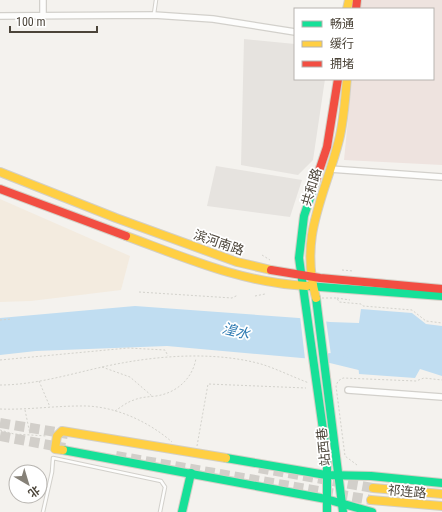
<svg xmlns="http://www.w3.org/2000/svg" width="442" height="512" font-family="'Roboto Condensed','Noto Sans SC',sans-serif">
  <rect width="100%" height="100%" fill="#f4f2ee"/>
  <polygon fill="#f3ebdf" points="0,199 130,256 121,290 31,301 0,302"/>
  <polygon fill="#eee3df" points="360,0 442,0 442,165 344,160 352,79 433,79 433,9 359,9"/>
  <g fill="#e6e3df">
    <polygon points="244,39 295,44 295,79 325,79 313,160 298,175 241,165"/>
    <polygon points="216,166 302,180 290,217 207,206"/>
  </g>
  <polygon fill="#c0ddf1" points="135,306 299,318 330,322 359,323 361,309 412,313 426,324 442,326 442,376 420,369 415,378 359,374 358,363 167,346 36,351 0,355 0,318"/>
  <polygon fill="#f4f2ee" points="300,316 326,320 332,362 305,359"/>
  <g fill="none" stroke-linecap="round" stroke-linejoin="round">
    <polyline stroke="#c0ddf1" stroke-width="10" points="330,358 371,368"/>
    <g stroke="#d2cfca" stroke-width="10" stroke-dasharray="10 5" stroke-linecap="butt">
      <polyline points="0,423 68,434"/>
      <polyline points="0,436 65,448"/>
      <polyline points="116,456 371,500"/>
      <polyline points="259,468 373,488"/>
    </g>
    <defs>
      <g id="lane">
        <polyline points="154,14 156,0"/>
        <polyline points="43,512 52,472 53,458 161,481 165,487 160,512"/>
      </g>
      <g id="street">
        <polyline points="43,15 43,0"/>
        <polyline points="0,16 154,15 213,19 295,32"/>
        <polyline points="330,169 442,177"/>
        <polyline points="348,390 442,397"/>
      </g>
      <g id="fast">
        <polyline points="316,180 304,216 299,258 327,458 327,512"/>
        <polyline points="307,286 442,296"/>
        <polyline points="316,298 343,512"/>
        <polyline points="63,450 326,499 372,512"/>
        <polyline points="226,458 326,475 371,476 442,483"/>
        <polyline points="182,512 191,473"/>
      </g>
      <g id="slow">
        <polyline points="347,9 349,0"/>
        <polyline points="0,172 116,218 237,262 271,270"/>
        <path d="M126 236C186 258 243 283 307 286"/>
        <path d="M316 298C299 235 324 199 339 140 344 120 345 99 347 79"/>
        <polyline points="63,450 55,449 57,436 62,431 226,458"/>
        <polyline points="373,488 442,494"/>
        <polyline points="371,500 442,506"/>
      </g>
      <g id="jam">
        <polyline points="356,9 357,0"/>
        <polyline points="316,180 327,147 338,79"/>
        <polyline points="0,189 126,236"/>
        <polyline points="271,270 320,278 442,289"/>
      </g>
    </defs>
    <use href="#lane" stroke="#d2d0cb" stroke-width="4.5"/>
    <use href="#street" stroke="#d2d0cb" stroke-width="8"/>
    <use href="#fast" stroke="#d3cfc5" stroke-width="10"/>
    <use href="#slow" stroke="#d3cfc5" stroke-width="10"/>
    <use href="#jam" stroke="#d3cfc5" stroke-width="10"/>
    <g stroke="#d3d2cc" stroke-width="1" stroke-dasharray="2 2" stroke-linecap="butt">
      <polyline points="262,255 270,260"/>
      <polyline points="342,270 353,271"/>
      <polyline points="139,292 232,298 238,295"/>
      <polyline points="255,296 265,294"/>
      <polyline points="322,298 337,298 339,302 361,304 363,306 412,310 426,321 442,323"/>
      <polyline points="337,298 350,300"/>
      <polyline points="0,320 12,319"/>
      <polyline points="0,360 128,348 165,350 168,356"/>
      <polyline points="102,367 130,377 152,396"/>
      <polyline points="39,381 50,407"/>
      <path d="M0 385C41 385 82 370 122 363 166 355 217 352 261 364 277 369 293 377 309 383"/>
      <path d="M0 409C27 410 53 406 80 406 113 405 148 421 172 442"/>
      <polyline points="25,410 30,434"/>
      <path d="M115 411C121 407 127 402 134 400 141 397 148 397 156 396 177 393 193 378 196 358"/>
      <polyline points="0,430 14,434 47,436"/>
      <polyline points="197,446 208,384 306,388"/>
      <polyline points="316,459 321,458"/>
      <polyline points="357,465 345,456 336,386 338,381 343,378 416,381 424,378 442,380"/>
    </g>
    <use href="#lane" stroke="#fdfdfc" stroke-width="2.5"/>
    <use href="#street" stroke="#fdfdfc" stroke-width="5.5"/>
    <use href="#fast" stroke="#16e098" stroke-width="8"/>
    <use href="#slow" stroke="#ffcf43" stroke-width="8"/>
    <use href="#jam" stroke="#f24e42" stroke-width="8"/>
  </g>
  <g text-anchor="middle" stroke-width="3.5" stroke-linejoin="round" paint-order="stroke">
    <g font-size="13" fill="#4b4439" stroke="#fff">
      <text transform="translate(311 187) rotate(-73)" y="5">共和路</text>
      <text transform="translate(219 242) rotate(19)" y="5">滨河南路</text>
      <text transform="translate(323 447) rotate(-96)" y="5">站西巷</text>
      <text transform="translate(407 491) rotate(5)" y="5">祁连路</text>
    </g>
    <g font-size="14" font-style="italic" fill="#2e7ab2" stroke="#fff">
      <text transform="translate(236 331) rotate(14)" y="5">湟水</text>
    </g>
  </g>
  <rect x="294" y="8" width="140" height="72" fill="#ffffff" stroke="#b7b4b0"/>
  <rect x="302" y="21" width="20" height="6" fill="#16e098" stroke="#b7b4b0"/>
  <text x="330" y="28" font-size="12" fill="#4b4439">畅通</text>
  <rect x="302" y="41" width="20" height="6" fill="#ffcf43" stroke="#b7b4b0"/>
  <text x="330" y="48" font-size="12" fill="#4b4439">缓行</text>
  <rect x="302" y="61" width="20" height="6" fill="#f24e42" stroke="#b7b4b0"/>
  <text x="330" y="68" font-size="12" fill="#4b4439">拥堵</text>
  <g transform="translate(28 484) rotate(142)"><circle r="19" fill="#ffffff" stroke="#b7b4b0"/>
  <path d="M0-3L7 15L0 10L-7 15Z" fill="#868178"/>
  <text y="-6" font-size="11" font-weight="bold" text-anchor="middle" fill="#4b4439">北</text>
  </g>
  <path d="M10 26v6h87v-6" fill="none" stroke="#4b4439" stroke-width="2"/>
  <text x="16" y="26" font-size="12" fill="#4b4439" stroke="#ffffff" stroke-width="3" paint-order="stroke">100 m</text>
</svg>
